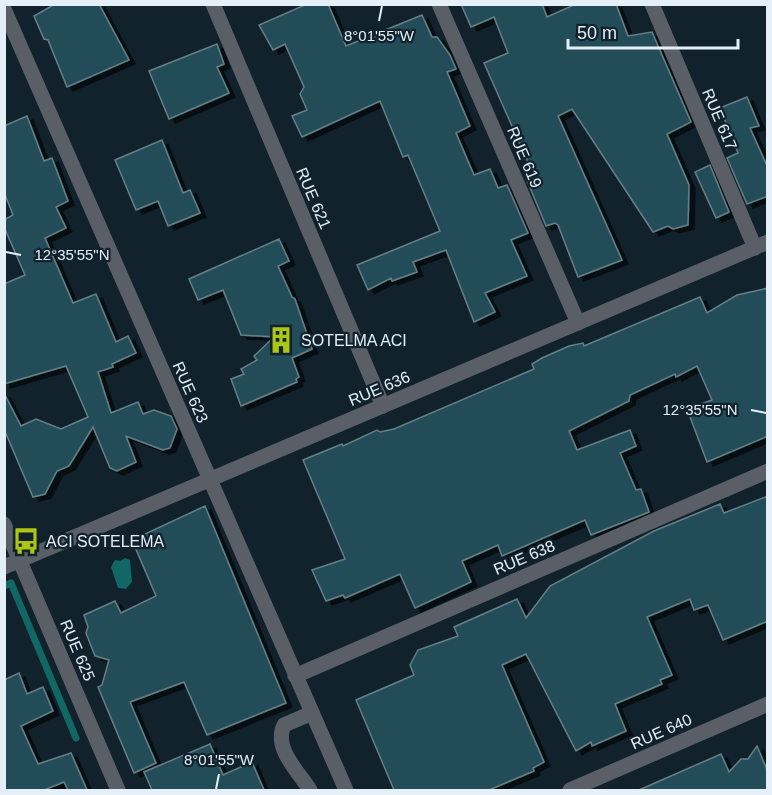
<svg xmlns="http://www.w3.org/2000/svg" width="772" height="795" font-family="Helvetica,sans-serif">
  <defs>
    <filter id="shadow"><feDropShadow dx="6" dy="4" stdDeviation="0" flood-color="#0009"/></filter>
  </defs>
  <rect width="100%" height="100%" fill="#11222d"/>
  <polygon fill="#106764" points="125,558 130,560 132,582 126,589 118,588 111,567 115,560 120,561"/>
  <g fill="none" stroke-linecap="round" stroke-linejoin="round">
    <polyline stroke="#106764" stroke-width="7" points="4,586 11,583 76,738"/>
  </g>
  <g fill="#234e58" stroke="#657f85" stroke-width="1.5" filter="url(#shadow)">
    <polygon points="55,4 99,4 129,60 67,87 48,40 44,39 34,16"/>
    <polygon points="307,4 328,4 346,46 422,15 432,37 437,37 450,55 456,69 447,72 470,126 456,133 474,175 490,169 498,188 507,185 528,233 511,240 527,276 485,293 495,312 474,322 446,250 413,262 417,272 392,281 391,278 368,290 357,265 440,231 408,155 403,157 380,101 302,137 292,116 307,110 300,94 304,87 285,44 273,50 259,25"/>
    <polygon points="461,4 542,4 547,17 576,4 616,4 628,36 652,32 691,122 667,134 689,185 688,225 673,229 668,226 653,232 572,109 558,116 622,260 578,277 558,225 555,223 546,226 526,178 534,176 484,63 508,53 494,17 471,27"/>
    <polygon points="217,44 224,64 217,67 229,93 169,119 149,71"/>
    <polygon points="747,97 759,126 750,128 768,168 768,196 747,204 727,158 738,153 720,108"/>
    <polygon points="27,116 44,161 52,158 68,201 56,207 66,228 45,238 73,303 96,294 116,342 128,336 136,353 112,364 113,367 98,372 111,413 138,402 143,414 154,410 171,416 177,429 170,448 163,450 126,436 136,462 117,471 110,468 93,427 69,466 57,471 45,494 33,497 4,429 4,393 21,426 36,419 61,429 88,417 66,366 4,384 4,284 25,275 4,227 4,220 13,215 4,192 4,126"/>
    <polygon points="162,140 183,193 190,190 200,213 168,226 158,201 136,210 115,160"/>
    <polygon points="710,165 729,212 716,218 695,172"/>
    <polygon points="279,239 289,261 278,266 292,297 295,299 312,349 292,358 299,377 296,379 297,382 241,406 231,379 244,374 241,369 257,360 254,356 274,337 241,335 223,290 198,300 189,279"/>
    <polygon points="768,288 768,436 707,462 687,409 712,400 697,366 676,377 675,374 630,395 629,401 569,431 577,450 630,430 636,446 620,453 636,490 641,489 649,512 591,535 585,520 502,556 498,545 462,561 471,582 415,608 400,574 345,598 343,595 326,601 312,570 345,559 303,460 342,444 343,446 377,430 380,432 394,429 534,369 532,364 542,358 569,346 583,343 584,346 700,297 707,313 737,295"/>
    <polygon points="768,496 768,621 723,640 708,605 694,610 690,599 647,617 672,675 660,680 662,684 615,704 626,731 592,746 591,742 576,751 526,654 502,665 544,762 533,768 534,771 489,790 394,790 356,700 414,675 410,665 418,650 458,636 454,627 517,599 526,618 550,586 654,531 720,504 724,513"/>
    <polygon points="205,506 286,703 207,735 184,682 130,702 156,763 134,773 98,687 102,685 109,660 95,656 86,633 88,627 84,615 115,601 121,613 156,596 132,540"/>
    <polygon points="19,673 27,694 43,687 53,711 21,726 38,764 71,753 87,790 68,790 64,782 44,790 4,790 4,680"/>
    <polygon points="210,744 223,775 252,762 264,790 152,790 144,772"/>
    <polygon points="757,746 768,772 768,790 639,790 721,754 729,772 741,759 748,759"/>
  </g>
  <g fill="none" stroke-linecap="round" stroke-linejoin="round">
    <g stroke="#5a5e66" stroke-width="15">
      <polyline points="213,4 383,406"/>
      <polyline points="439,4 578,323"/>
      <polyline points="652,4 755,248"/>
      <polyline points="4,9 346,790"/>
      <polyline points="4,524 118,790"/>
      <polyline points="4,567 768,242"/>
      <polyline points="295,676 768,471"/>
      <path d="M310 790C298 771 273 748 284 725L312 713"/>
      <polyline points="570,790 768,704"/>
    </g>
  </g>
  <path fill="none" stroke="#e4eff7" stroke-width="2" d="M379 21 382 6M6 252 21 255M751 410 766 413M216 789 219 774"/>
  <defs>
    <symbol id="building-bare" viewBox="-9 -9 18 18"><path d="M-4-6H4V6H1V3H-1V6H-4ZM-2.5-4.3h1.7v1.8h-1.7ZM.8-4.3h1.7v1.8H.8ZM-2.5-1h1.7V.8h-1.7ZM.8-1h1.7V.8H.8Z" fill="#acc613" stroke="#11222d" stroke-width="2.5" paint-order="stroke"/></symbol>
    <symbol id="bus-bare" viewBox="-9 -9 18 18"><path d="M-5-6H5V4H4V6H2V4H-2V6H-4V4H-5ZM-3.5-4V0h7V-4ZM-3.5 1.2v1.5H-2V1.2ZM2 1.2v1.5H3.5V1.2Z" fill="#acc613" stroke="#11222d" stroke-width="2.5" paint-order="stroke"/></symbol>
  </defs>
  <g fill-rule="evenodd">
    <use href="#building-bare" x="262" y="321" width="38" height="38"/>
    <use href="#bus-bare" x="7" y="522" width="38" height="38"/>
  </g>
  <g text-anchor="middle" stroke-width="4.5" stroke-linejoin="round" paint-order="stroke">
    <g font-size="16" fill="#e4eff7" stroke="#11222d">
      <text transform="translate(720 119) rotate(67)" y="6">RUE 617</text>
      <text transform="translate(525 157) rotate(67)" y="6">RUE 619</text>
      <text transform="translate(314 198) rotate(67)" y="6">RUE 621</text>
      <text transform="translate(379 388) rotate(-23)" y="6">RUE 636</text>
      <text transform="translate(191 392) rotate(66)" y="6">RUE 623</text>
      <text transform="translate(524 557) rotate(-23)" y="6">RUE 638</text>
      <text transform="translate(78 650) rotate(67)" y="6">RUE 625</text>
      <text transform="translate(661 731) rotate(-24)" y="6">RUE 640</text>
    </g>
    <g font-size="16" fill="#e4eff7" stroke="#11222d" text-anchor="start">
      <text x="301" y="346">SOTELMA ACI</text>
      <text x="46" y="547">ACI SOTELEMA</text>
    </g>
  </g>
  <g font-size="15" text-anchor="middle" fill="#e4eff7" stroke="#11222d" stroke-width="4.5" stroke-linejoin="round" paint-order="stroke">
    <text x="379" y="41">8°01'55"W</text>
    <text x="72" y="260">12°35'55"N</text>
    <text x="700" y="415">12°35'55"N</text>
    <text x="219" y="765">8°01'55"W</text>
  </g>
  <rect width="772" height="795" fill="none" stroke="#e4eff7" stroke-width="12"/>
  <path d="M568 39v9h170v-9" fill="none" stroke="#e4eff7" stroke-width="3"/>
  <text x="577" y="39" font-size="18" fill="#e4eff7" stroke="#11222d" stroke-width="4.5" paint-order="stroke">50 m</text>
</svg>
